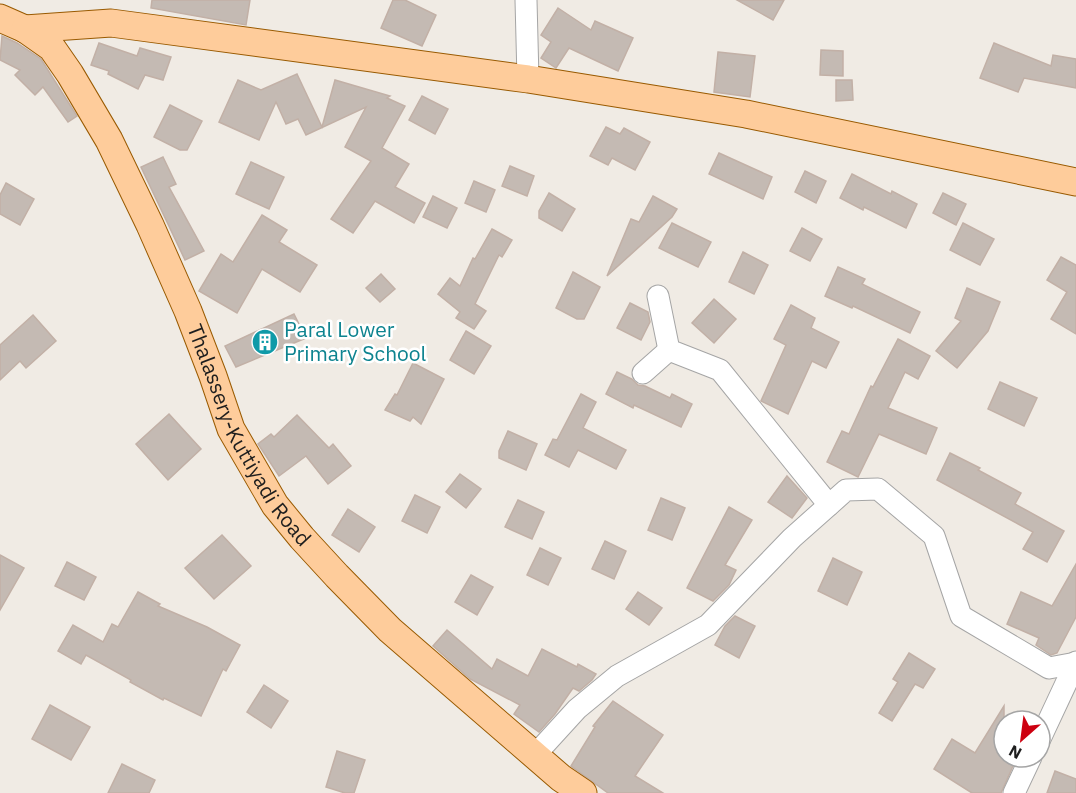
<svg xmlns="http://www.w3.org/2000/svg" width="1076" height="793" font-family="'IBM Plex Sans',sans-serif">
  <rect width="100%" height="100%" fill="#f0ebe4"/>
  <g fill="#c4bab3" stroke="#c2b0a6" stroke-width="1.5">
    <polygon points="152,0 250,0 246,25 151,8"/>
    <polygon points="393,0 405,0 436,15 422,46 381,28"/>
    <polygon points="737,0 784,0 773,20"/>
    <polygon points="558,8 591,30 595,21 633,38 618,71 569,48 556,68 541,58 551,42 541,35"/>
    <polygon points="2,36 17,43 41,59 77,116 68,122 43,87 35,95 15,75 20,70 0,60"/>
    <polygon points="99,43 137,56 140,48 171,57 163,80 145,75 138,89 108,74 109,71 91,65"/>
    <polygon points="994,43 1051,66 1053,55 1076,59 1076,88 1024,78 1018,92 980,78"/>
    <polygon points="821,50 843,51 843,76 820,75"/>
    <polygon points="718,52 755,56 750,97 714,92"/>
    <polygon points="297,74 322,127 335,80 390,96 387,98 405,106 382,148 409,164 395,187 425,203 414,223 375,201 353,233 331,219 371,161 345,147 366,107 306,135 298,119 286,124 276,102 259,140 219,122 238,80 261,90"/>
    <polygon points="836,80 852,80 853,100 836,101"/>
    <polygon points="422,96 448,109 435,134 409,120"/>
    <polygon points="170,105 202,121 187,150 180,150 154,137"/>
    <polygon points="606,127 620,134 624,128 650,142 635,170 612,158 608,165 590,156"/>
    <polygon points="719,153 772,177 763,199 709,174"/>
    <polygon points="163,157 176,184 169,187 204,251 185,260 141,167"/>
    <polygon points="251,162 284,177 269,209 236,194"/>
    <polygon points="510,166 534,176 527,196 502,186"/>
    <polygon points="805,171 826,181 816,203 795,192"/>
    <polygon points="852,174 891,194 892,191 917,204 906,228 864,207 863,210 840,198"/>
    <polygon points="474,181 495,190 486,212 465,203"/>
    <polygon points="6,183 34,199 20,225 0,214 0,195"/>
    <polygon points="549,193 575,209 562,231 539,218 539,211"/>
    <polygon points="943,193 966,204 956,225 933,213"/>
    <polygon points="433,196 457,208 447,228 423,217"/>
    <polygon points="653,196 677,209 672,217 607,276 631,219 639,222"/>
    <polygon points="262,215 287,230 279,242 317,265 300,292 262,269 237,313 199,291 221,254 233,262"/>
    <polygon points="672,223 711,242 698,267 659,248"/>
    <polygon points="963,223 994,239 980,265 950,250"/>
    <polygon points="802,228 822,239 810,261 790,251"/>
    <polygon points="492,229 512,240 502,257 499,255 475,304 486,311 474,329 456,318 460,312 438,294 450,278 460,286 473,258 475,259"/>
    <polygon points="743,252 768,265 754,294 729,282"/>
    <polygon points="1061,257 1076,265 1076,334 1051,319 1067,292 1047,280"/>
    <polygon points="838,267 865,279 862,284 920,312 910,333 853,306 852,308 825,296"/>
    <polygon points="573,272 600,287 584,319 577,319 556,308"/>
    <polygon points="381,274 395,289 380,302 366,288"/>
    <polygon points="967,288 1000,302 988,331 957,368 936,351 961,321 955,318"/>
    <polygon points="714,299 736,319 714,343 692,323"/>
    <polygon points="630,303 648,312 650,322 641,340 617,328"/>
    <polygon points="791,305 815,318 811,328 839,342 826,368 812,361 788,414 761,401 786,345 774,339"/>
    <polygon points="294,314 306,338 236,367 225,346"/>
    <polygon points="33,315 56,341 26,368 20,361 0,380 0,345"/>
    <polygon points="466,331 491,346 474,374 450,360"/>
    <polygon points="898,339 930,356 918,379 905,372 888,408 937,428 926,454 879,434 858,477 827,462 842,431 849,434 871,386 873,387"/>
    <polygon points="413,363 444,379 421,424 413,417 410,421 385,410 395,394 397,395"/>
    <polygon points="617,372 632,379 638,385 645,386 670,398 672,394 692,404 681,427 634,405 633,408 606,394"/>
    <polygon points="1000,382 1037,398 1024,426 988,409"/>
    <polygon points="581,394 596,402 583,428 626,450 616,469 578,450 569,467 545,455 553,439 557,440"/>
    <polygon points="169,414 201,449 168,480 136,444"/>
    <polygon points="297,415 329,448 333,444 351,466 328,484 306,456 279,476 258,444 271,434 274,437"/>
    <polygon points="508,431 537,444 526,470 499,458 499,451"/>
    <polygon points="950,453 980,468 978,470 1021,493 1015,504 1064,531 1047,562 1023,549 1033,532 937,480"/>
    <polygon points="460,474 481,489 466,508 446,492"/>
    <polygon points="787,476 807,498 792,518 768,502"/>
    <polygon points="415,495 440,507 427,533 402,521"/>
    <polygon points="661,498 685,508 672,540 648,530"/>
    <polygon points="518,500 544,512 532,539 505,527"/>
    <polygon points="729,507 752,520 725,565 736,570 729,585 713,601 687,588"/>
    <polygon points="348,509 375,527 359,552 332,535"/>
    <polygon points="222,535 251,566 214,599 185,568"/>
    <polygon points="605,541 626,551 614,579 592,569"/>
    <polygon points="540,548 561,558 548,585 527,575"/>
    <polygon points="0,555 24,568 0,610"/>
    <polygon points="833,558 862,572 847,605 818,591"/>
    <polygon points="67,562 96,577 84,600 55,586"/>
    <polygon points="1076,564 1076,617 1057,653 1051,655 1036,645 1039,638 1007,624 1021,592 1052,606"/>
    <polygon points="471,575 493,587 477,615 455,602"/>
    <polygon points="138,592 160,604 158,606 207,627 240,645 226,671 223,669 201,716 164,698 163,700 130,682 131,680 86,655 81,664 58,651 73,625 103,642 112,624 118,627"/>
    <polygon points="638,592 662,608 649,625 626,609"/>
    <polygon points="735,616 755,626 739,658 715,645 725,626"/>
    <polygon points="447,630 492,669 497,659 528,676 542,649 577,667 578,664 596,674 592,680 579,691 573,688 555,714 539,732 514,714 520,705 470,679 433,646"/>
    <polygon points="909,653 935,669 923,688 915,684 892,721 879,713 898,682 893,679"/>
    <polygon points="264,685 288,701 271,728 247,712"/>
    <polygon points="613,701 663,735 635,776 663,793 608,793 571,766 595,727 593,726"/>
    <polygon points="50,705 90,727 71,760 32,739"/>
    <polygon points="1004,706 1004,757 1017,757 1001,793 972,793 934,769 952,739 975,753"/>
    <polygon points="337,751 365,760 354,793 345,793 326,787"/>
    <polygon points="122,764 155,780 149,793 108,793"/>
    <polygon points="1055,771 1076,779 1076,793 1047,793"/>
  </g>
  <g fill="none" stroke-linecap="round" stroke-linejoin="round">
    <defs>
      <g id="minor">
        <polyline points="526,0 528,79"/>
        <polyline points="658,296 669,350 720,370 829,505"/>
        <polyline points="643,373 669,350"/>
        <polyline points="1040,739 1076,662"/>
        <polyline points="535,755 577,709 617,676 708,625 792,538 846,490 878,489 934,536 961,616 1049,668 1076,663"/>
        <polyline points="1014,793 1031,757"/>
      </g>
      <g id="major">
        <path id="s1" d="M0 18 25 29 52 48 70 74 109 140 150 225 188 311 213 376 231 429 275 505 302 538 337 576 390 630 561 778 583 793"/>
        <polyline points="25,29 111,23 528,79 746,114 1076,182"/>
      </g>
    </defs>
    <use href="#minor" stroke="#a5a5a5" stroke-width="23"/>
    <use href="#major" stroke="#995a00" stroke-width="29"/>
    <use href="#minor" stroke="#fff" stroke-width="21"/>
    <use href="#major" stroke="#fecc9b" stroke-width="27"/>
  </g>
  <defs>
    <symbol id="building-disc" viewBox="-11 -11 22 22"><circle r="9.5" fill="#0f9aa8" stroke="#fff"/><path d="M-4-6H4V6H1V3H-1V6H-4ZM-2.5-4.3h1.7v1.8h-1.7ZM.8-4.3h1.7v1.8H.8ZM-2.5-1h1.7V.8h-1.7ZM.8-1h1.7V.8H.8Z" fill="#fff"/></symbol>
  </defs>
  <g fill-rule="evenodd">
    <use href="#building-disc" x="250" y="327" width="30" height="30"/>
  </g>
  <g text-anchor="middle" stroke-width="5" stroke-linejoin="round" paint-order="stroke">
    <g font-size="21" fill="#0d838f" stroke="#fff" text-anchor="start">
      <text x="284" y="337">Paral Lower<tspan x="284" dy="24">Primary School</tspan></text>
    </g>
    <g font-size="21" fill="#1e1e1e" stroke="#fff">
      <text dy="7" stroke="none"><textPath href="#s1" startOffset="496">Thalassery-Kuttiyadi Road</textPath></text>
    </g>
  </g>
  <g transform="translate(1022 739) rotate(208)"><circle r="28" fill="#ffffff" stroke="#a5a5a5" stroke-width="1.5"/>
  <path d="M0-4.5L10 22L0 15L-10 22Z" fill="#cd0010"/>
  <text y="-9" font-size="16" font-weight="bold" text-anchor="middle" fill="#1e1e1e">N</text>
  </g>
</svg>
